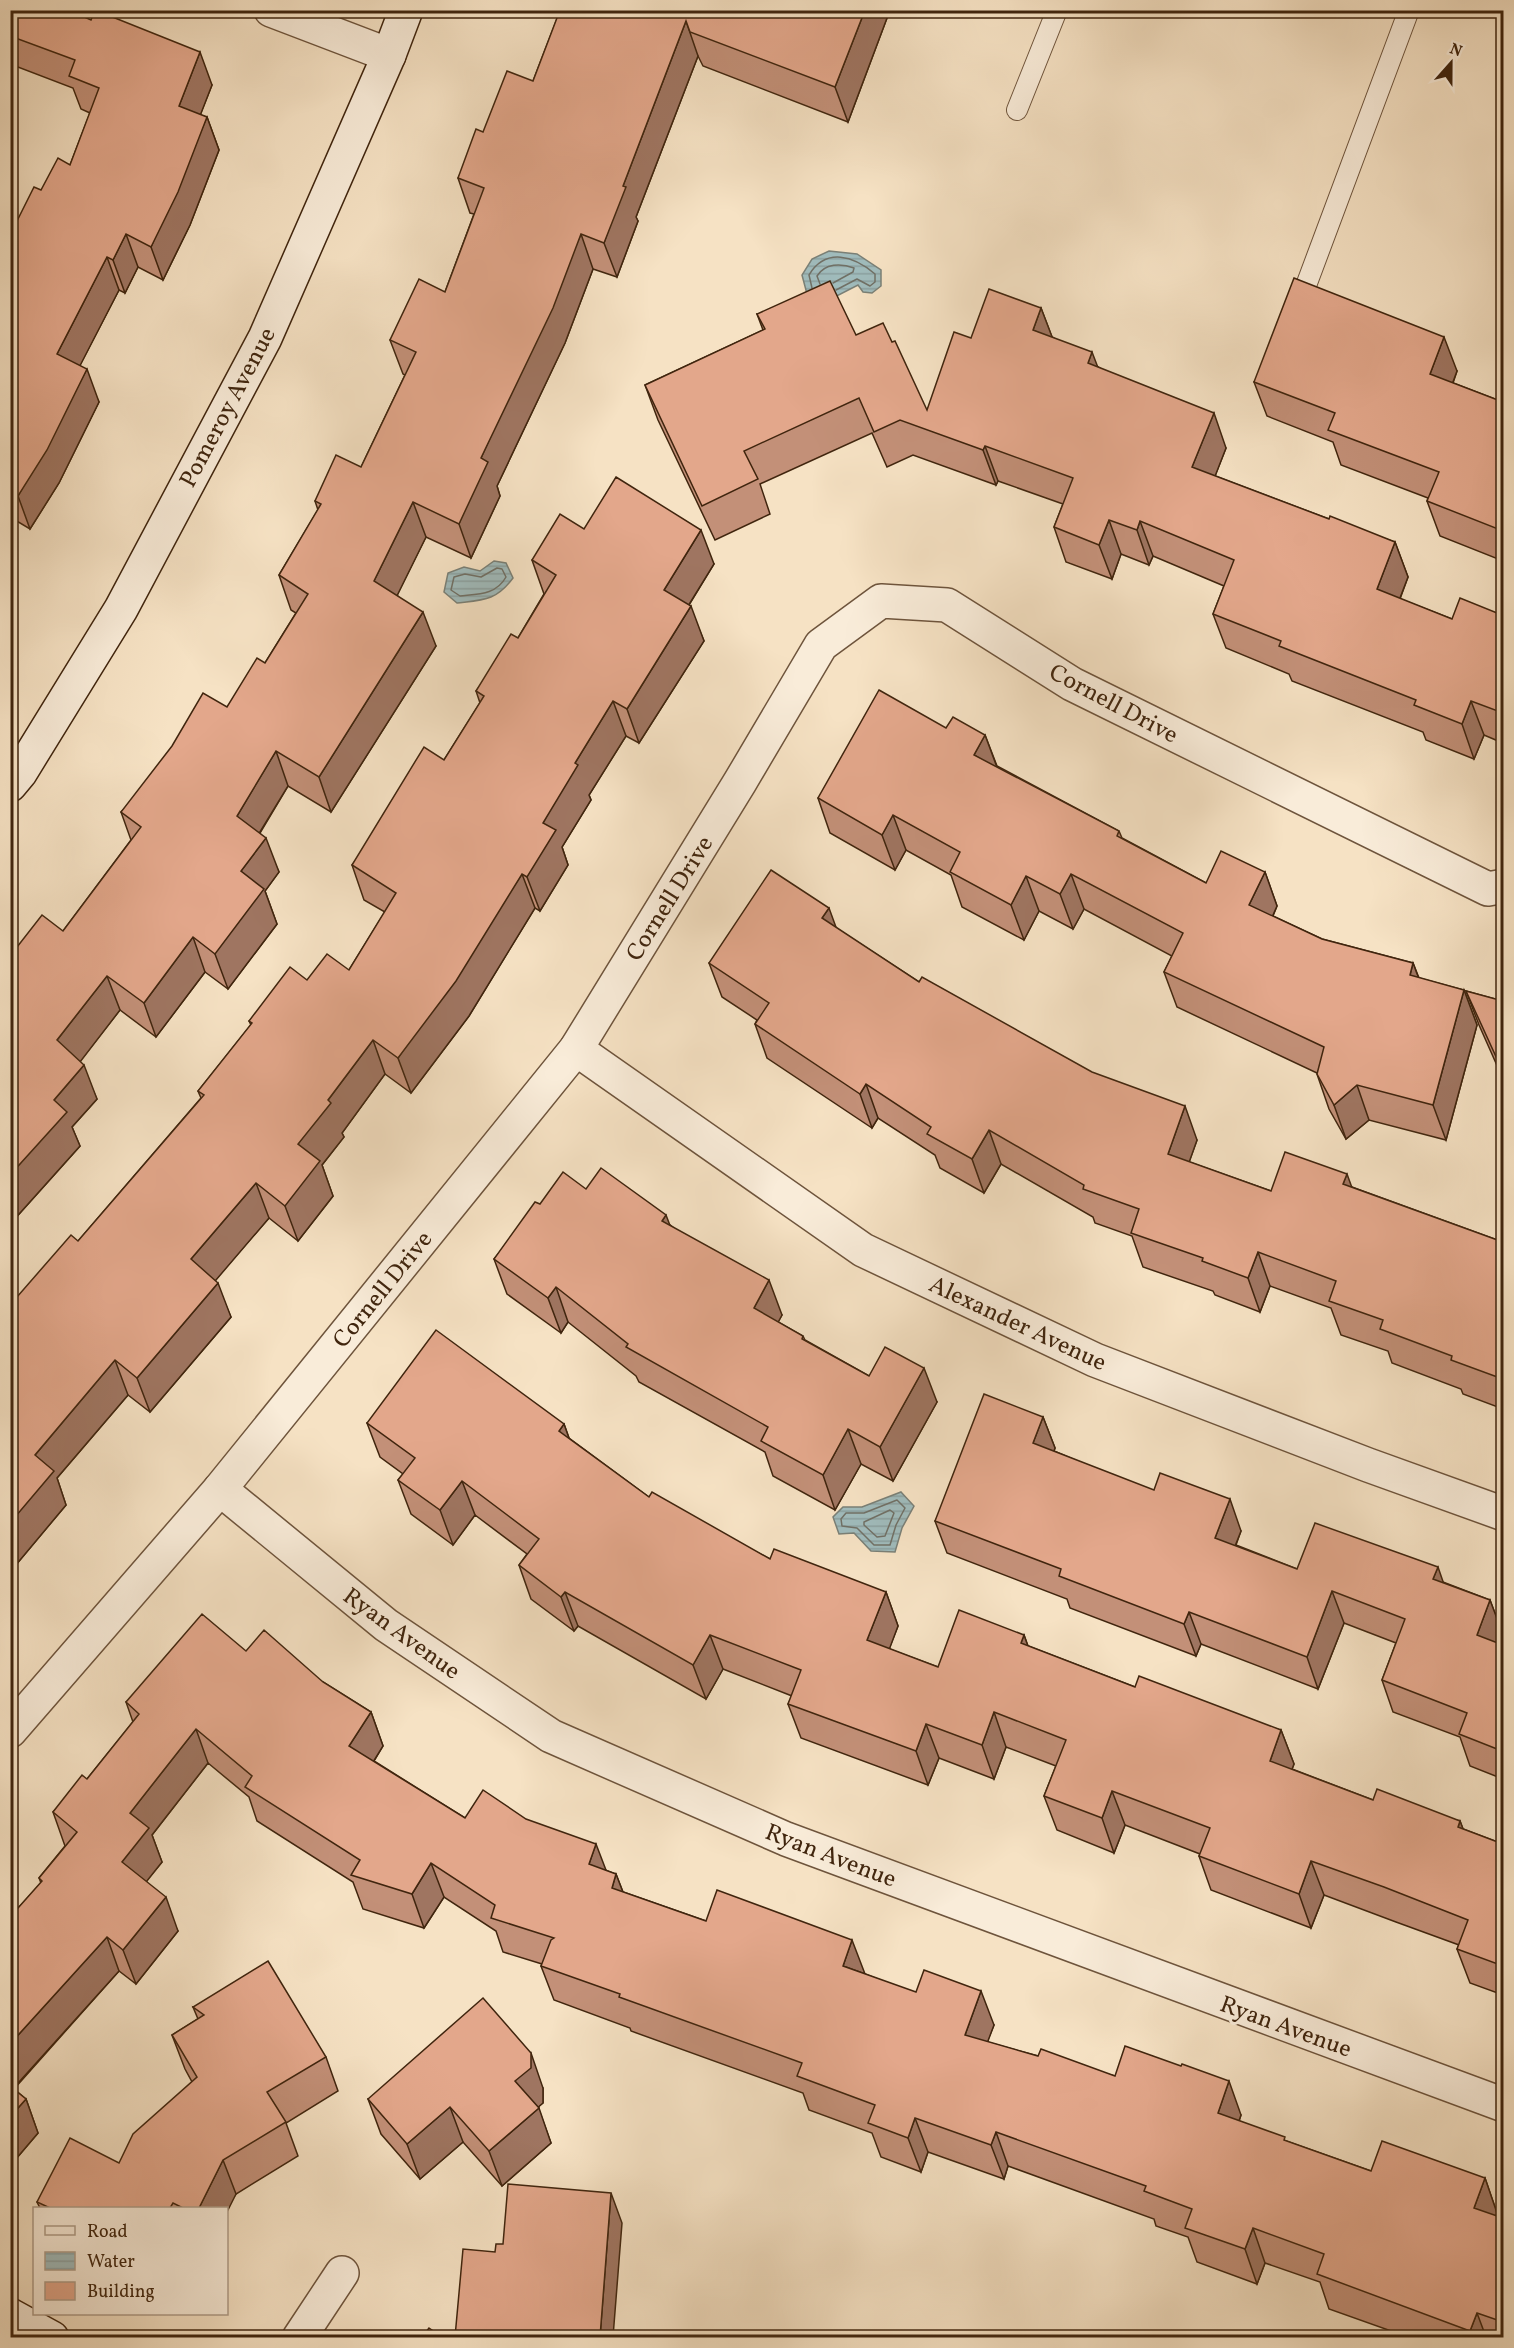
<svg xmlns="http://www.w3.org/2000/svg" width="1514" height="2348" font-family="Vollkorn,serif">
  <defs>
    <pattern id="water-rules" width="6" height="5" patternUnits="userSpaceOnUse" patternTransform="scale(1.5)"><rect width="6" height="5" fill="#a0bcbd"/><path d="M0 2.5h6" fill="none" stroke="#8ba1a1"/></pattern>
  </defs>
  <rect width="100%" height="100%" fill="#f6e2c4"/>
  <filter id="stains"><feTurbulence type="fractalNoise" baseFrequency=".00333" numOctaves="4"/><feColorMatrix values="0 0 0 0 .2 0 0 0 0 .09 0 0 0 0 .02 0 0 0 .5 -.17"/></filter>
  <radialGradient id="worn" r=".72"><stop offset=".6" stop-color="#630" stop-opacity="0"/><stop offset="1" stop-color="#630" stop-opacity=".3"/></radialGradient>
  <g fill="url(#water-rules)" stroke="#7a8077" stroke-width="1.5">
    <polygon points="829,251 857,254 881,270 881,286 872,293 863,292 858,285 827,301 807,294 802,275 812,259"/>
    <path d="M494 561 506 563 513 578C496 601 483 600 457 603L444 592 448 573 464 567 480 571Z"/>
    <polygon points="901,1492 914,1506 902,1528 895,1552 871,1551 854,1533 839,1534 833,1517 843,1507 862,1507"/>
  </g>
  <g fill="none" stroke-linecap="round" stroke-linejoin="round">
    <g stroke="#707066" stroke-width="1.5">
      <path d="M820 284 817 276C825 263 841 263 854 268L853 272 833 283"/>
      <path d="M812 288 809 275C826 247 854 256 875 274V282L870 286 857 279 836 290"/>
      <path d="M497 568 502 569 506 577C496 595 478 594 460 596L451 590 454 577 465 574 481 577Z"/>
      <polygon points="897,1500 905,1508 896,1525 890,1545 874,1545 857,1528 842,1526 841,1519 846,1513 864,1513"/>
      <polygon points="890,1510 894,1513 885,1536 877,1537 864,1525 864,1522"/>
    </g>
    <defs>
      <g id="lane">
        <polyline points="1017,110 1057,10"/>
        <polyline points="1307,283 1409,10"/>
      </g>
      <g id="street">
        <polyline points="271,10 389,55"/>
        <polyline points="576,1049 863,1250 1095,1360 1368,1465 1504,1514"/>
        <polyline points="220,1489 386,1625 551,1736 786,1839 1504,2105"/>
        <polyline points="10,1731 220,1489 576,1049 740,782 821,645 881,601 947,605 1072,684 1488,889 1504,886"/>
        <polyline points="299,2338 342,2273"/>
      </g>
      <g id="secondary">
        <polyline points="10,785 20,773 121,609 265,338 389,55 406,10"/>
        <polyline points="10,2315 52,2338"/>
      </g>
    </defs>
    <use href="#lane" stroke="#6e543c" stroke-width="22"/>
    <use href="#street" stroke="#6e543c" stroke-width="36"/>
    <use href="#secondary" stroke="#40250e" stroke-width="36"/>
    <use href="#lane" stroke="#f9ecd9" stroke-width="20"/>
    <use href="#street" stroke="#f9ecd9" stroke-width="33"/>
    <use href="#secondary" stroke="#f9ecd9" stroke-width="33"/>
  </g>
  <g fill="#c39078" stroke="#40250e" stroke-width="1.5">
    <polygon points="10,10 212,85 200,115 207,117 219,150 190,225 163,280 138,267 125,293 119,290 80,365 99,402 59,483 30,529 10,517 10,235 41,190 70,165 90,113 81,109 73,88 10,64"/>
    <polygon points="558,10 890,10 848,122 703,66 698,56 636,217 638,221 617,277 593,269 565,343 497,486 500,496 471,558 426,537 397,595 436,646 331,812 288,786 260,833 279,872 265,891 277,924 228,989 205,972 156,1037 120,1010 80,1061 97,1099 72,1127 80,1146 11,1223 10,956 63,931 131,840 121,812 227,707 265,663 296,613 291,610 279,575 318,510 315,501 361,467 405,375 403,374 390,340 445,292 474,214 470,213 458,178 483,132 533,81 560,11"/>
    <polygon points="1041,308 1052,337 1098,367 1226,448 1215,476 1329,519 1395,542 1408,577 1400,599 1452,619 1497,613 1503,595 1503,743 1484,735 1474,759 1426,740 1423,732 1292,681 1289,674 1226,648 1213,614 1224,586 1153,556 1149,565 1121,554 1112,579 1066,562 1054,527 1063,504 998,481 996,485 913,455 887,467 872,433 760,484 770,514 715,540 658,420 645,385 763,330 757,314 856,335 927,410 971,338"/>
    <polygon points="1457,371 1453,383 1503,402 1503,561 1440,536 1427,501 1428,498 1341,465 1333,442 1267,416 1254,382"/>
    <polygon points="584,529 714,564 689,605 704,641 639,743 626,736 589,795 591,800 562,847 568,865 540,911 535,908 469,1016 411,1093 385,1074 342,1133 344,1137 322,1165 333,1196 298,1241 269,1218 215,1280 231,1317 150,1412 128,1395 57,1478 66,1505 10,1572 78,1241 201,1098 198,1091 251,1025 249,1021 307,980 349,970 385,912 364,900 352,865 444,760 480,703 476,691 518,638 544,594 532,560"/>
    <polygon points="946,728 985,735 997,766 1119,831 1122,838 1206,883 1265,872 1277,906 1273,916 1322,939 1413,963 1419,978 1464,990 1477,1025 1446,1140 1369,1120 1346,1139 1329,1109 1317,1074 1317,1073 1177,1007 1164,972 1172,956 1084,909 1073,929 1039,911 1024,940 962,907 951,875 906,850 895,870 830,833 818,798"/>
    <polygon points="836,928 919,982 1197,1140 1189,1162 1271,1191 1352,1187 1503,1242 1503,1409 1463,1394 1461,1389 1392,1363 1388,1351 1341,1335 1331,1308 1270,1286 1260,1312 1215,1295 1213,1291 1143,1267 1132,1236 1095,1223 1093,1217 1001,1164 984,1193 940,1168 935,1155 878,1118 872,1128 767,1058 755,1024 757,1020 722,997 709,963"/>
    <polygon points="1466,991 1503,1001 1503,1079 1479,1025"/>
    <polygon points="586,1189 670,1225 782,1315 778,1322 803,1336 805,1340 869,1376 937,1402 893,1481 861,1464 835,1510 773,1476 765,1452 639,1382 636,1376 568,1322 561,1333 507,1294 494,1259 540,1204"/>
    <polygon points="1043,1417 1055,1448 1054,1451 1241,1531 1236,1545 1297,1569 1443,1582 1490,1600 1502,1632 1498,1643 1503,1645 1503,1779 1470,1766 1460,1737 1393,1712 1382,1680 1396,1643 1344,1623 1318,1689 1201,1644 1196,1656 1070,1608 1067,1599 947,1553 935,1521"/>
    <polygon points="367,1423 564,1424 569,1438 649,1497 770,1559 886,1592 898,1626 889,1649 938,1667 1024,1635 1028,1646 1135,1687 1281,1730 1294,1764 1292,1769 1373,1800 1460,1821 1463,1829 1503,1844 1503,1995 1470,1983 1457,1949 1459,1945 1396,1922 1324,1895 1311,1928 1211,1890 1199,1856 1200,1854 1125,1825 1114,1853 1057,1830 1044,1796 1056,1766 1006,1747 994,1779 939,1758 928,1785 801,1738 788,1704 792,1696 723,1669 706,1699 578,1626 574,1631 531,1599 519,1565 527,1554 475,1515 453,1545 411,1514 398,1480 403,1474 380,1457"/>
    <polygon points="246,1651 323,1682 371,1712 383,1746 374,1761 465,1818 616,1874 623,1892 706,1921 865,1974 994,2025 987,2042 1038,2056 1115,2076 1241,2115 1239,2121 1286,2141 1371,2171 1485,2178 1497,2213 1496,2216 1503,2218 1503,2337 1408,2337 1329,2309 1320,2282 1265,2263 1257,2284 1197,2262 1188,2237 1156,2226 1154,2219 1008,2166 1004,2179 928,2152 921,2172 881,2157 872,2133 809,2110 803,2093 631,2031 630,2028 554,2000 541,1966 542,1964 503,1952 496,1931 444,1897 424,1928 363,1909 353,1882 257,1821 249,1797 208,1763 152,1835 162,1862 146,1881 178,1931 136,1984 119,1971 14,2089 26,2099 38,2133 10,2166 10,1917 41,1883 39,1878 65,1846 53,1812 87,1779 133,1722 126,1702"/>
    <polygon points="193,2007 326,2057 338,2091 286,2123 298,2156 236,2194 226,2208 40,2208 37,2202 119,2163 192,2082 185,2069 172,2035 198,2019"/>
    <polygon points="543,2088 543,2103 538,2107 551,2143 502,2186 463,2142 420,2179 381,2134 368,2099"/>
  </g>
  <g fill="#9f7561" stroke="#40250e" stroke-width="1.5">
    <polygon points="865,10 890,10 848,122 835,87"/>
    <polygon points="686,21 698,56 636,217 638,221 617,277 604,243 623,186"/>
    <polygon points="200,52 212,85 191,139 179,106"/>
    <polygon points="207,117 219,150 190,225 163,280 151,247"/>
    <polygon points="126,234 138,267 125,293 113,260"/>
    <polygon points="581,234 593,269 565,343 497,486 500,496 471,558 459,524 481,458"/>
    <polygon points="107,257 119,290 69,387 57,354"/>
    <polygon points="1041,308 1054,342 1033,330"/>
    <polygon points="1444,337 1457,371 1443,409 1430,374"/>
    <polygon points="1092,352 1105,386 1088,363"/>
    <polygon points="87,369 99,402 59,483 30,529 18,496"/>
    <polygon points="1214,413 1226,448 1205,502 1192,467"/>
    <polygon points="985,446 998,481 996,485 983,450"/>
    <polygon points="413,502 426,537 387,616 374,581"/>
    <polygon points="1109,520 1121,554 1112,579 1099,545"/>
    <polygon points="1140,521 1153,556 1149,565 1137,530"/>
    <polygon points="701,530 714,564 677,624 664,590"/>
    <polygon points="1395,542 1408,577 1390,624 1377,589"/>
    <polygon points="691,606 704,641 639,743 627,709"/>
    <polygon points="423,612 436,646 331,812 319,777"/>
    <polygon points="613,701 626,736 589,795 591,800 562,847 568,865 540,911 527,877 543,823 575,763"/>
    <polygon points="1471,701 1484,735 1474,759 1462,724"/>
    <polygon points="985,735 998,770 974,755"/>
    <polygon points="276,751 288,786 249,850 237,816"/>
    <polygon points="893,815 906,850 895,870 882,835"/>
    <polygon points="266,838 279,872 265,891 277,924 228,989 215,954 241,871"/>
    <polygon points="1265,872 1277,906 1262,940 1249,905"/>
    <polygon points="522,874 535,908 469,1016 411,1093 398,1058"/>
    <polygon points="1071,874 1084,909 1073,929 1060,894"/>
    <polygon points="1026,876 1039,911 1024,940 1011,905"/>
    <polygon points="829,908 841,941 822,918"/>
    <polygon points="193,937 205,972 156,1037 144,1003"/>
    <polygon points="1413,963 1426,998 1410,975"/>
    <polygon points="107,976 120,1010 70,1075 57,1040"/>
    <polygon points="1464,990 1477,1025 1446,1140 1433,1105"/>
    <polygon points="373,1040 385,1074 342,1133 344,1137 322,1165 333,1196 298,1241 285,1206 298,1144 328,1100"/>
    <polygon points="84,1065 97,1099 72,1127 80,1146 11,1223 10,1175 54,1100"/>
    <polygon points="866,1084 878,1118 872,1128 860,1094"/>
    <polygon points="1357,1085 1369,1120 1346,1139 1334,1105"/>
    <polygon points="1185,1106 1197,1140 1180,1188 1168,1154"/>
    <polygon points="989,1130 1001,1164 984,1193 972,1159"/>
    <polygon points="1347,1174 1359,1207 1343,1184"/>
    <polygon points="256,1183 269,1218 204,1294 191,1259"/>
    <polygon points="666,1215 679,1249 662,1221"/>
    <polygon points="1258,1252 1270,1286 1260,1312 1248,1278"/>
    <polygon points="769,1280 782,1315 767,1343 754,1308"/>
    <polygon points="218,1283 231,1317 150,1412 137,1378"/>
    <polygon points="556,1287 568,1322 561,1333 548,1298"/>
    <polygon points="115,1360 128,1395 57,1478 66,1505 10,1572 10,1523 35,1455"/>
    <polygon points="1503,1367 1503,1389 1500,1378"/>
    <polygon points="924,1368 937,1402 893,1481 880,1447"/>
    <polygon points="1043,1417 1055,1448 1045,1475 1033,1443"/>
    <polygon points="564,1424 576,1458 559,1431"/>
    <polygon points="848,1429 861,1464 835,1510 823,1475"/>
    <polygon points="462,1481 475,1515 453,1545 440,1510"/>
    <polygon points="1230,1499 1241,1531 1226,1569 1215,1538"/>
    <polygon points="1438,1567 1449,1599 1433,1579"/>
    <polygon points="1332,1591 1344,1623 1318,1689 1307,1657"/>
    <polygon points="565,1592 578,1626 574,1631 561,1597"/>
    <polygon points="886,1592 898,1626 880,1674 867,1640"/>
    <polygon points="1490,1600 1502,1632 1489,1666 1477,1635"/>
    <polygon points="1189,1612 1201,1644 1196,1656 1184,1624"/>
    <polygon points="710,1635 723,1669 706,1699 693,1665"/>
    <polygon points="1024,1635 1036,1669 1021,1643"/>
    <polygon points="371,1712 383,1746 362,1780 349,1746"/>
    <polygon points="994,1712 1006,1747 994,1779 982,1745"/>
    <polygon points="926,1724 939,1758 928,1785 916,1751"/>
    <polygon points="196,1729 208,1763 152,1835 162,1862 135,1896 122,1862 130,1813"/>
    <polygon points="1281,1730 1294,1764 1282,1795 1270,1761"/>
    <polygon points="1503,1733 1503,1765 1497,1749"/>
    <polygon points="1112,1791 1125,1825 1114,1853 1102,1818"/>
    <polygon points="1460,1821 1473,1855 1458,1827"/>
    <polygon points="596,1844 609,1878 589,1864"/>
    <polygon points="1311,1861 1324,1895 1311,1928 1299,1894"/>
    <polygon points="431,1863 444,1897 424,1928 412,1894"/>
    <polygon points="616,1874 629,1908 612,1888"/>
    <polygon points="166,1897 178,1931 136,1984 123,1950"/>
    <polygon points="107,1937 119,1971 10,2092 10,2044"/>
    <polygon points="852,1940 865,1974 843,1966"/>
    <polygon points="981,1991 994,2025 977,2070 965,2035"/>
    <polygon points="531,2053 543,2088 543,2103 528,2116 515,2081"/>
    <polygon points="1229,2081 1241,2115 1230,2147 1218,2113"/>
    <polygon points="26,2099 38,2133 10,2166 10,2117"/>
    <polygon points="450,2107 463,2142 420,2179 407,2144"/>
    <polygon points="539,2108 551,2143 502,2186 489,2151"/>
    <polygon points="915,2118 928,2152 921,2172 908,2138"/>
    <polygon points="996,2132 1008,2166 1004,2179 991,2145"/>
    <polygon points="223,2160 236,2194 226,2214 226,2208 199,2208"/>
    <polygon points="1485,2178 1497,2213 1486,2242 1474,2208"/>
    <polygon points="611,2193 622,2223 613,2337 600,2337"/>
    <polygon points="1253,2228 1265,2263 1257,2284 1245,2249"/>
    <polygon points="1477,2313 1486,2337 1473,2337 1470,2331"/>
  </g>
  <g fill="#e3a78b" stroke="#40250e" stroke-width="1.5">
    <polygon points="10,10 69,10 91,20 95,10 200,52 179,106 207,117 178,192 151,247 126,234 113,260 107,257 57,354 87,369 47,450 18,496 10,491 10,235 34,187 41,190 58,158 70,165 99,88 69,76 75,60 10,36"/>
    <polygon points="560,10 865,10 835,87 690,32 686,21 623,186 626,187 604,243 581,234 553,308 481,458 488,462 459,524 413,502 374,581 423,612 319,777 276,751 237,816 266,838 241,871 264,889 215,954 193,937 144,1003 107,976 57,1040 84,1065 54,1100 67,1112 10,1175 10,956 42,915 63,931 141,827 121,812 172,746 203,693 227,707 257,658 265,663 308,594 279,575 321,504 315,501 336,455 361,467 416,352 390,340 419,279 445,292 484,188 458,178 476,129 483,132 507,71 533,81"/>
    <polygon points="1294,278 1444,337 1430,374 1503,402 1503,531 1427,501 1439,472 1328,430 1335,413 1254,382"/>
    <polygon points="830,281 856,335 883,323 892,342 895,341 927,410 954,332 971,338 989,289 1041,308 1033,330 1092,352 1088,363 1214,413 1192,467 1329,519 1330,516 1395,542 1377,589 1452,619 1460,598 1497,613 1503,595 1503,713 1471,701 1462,724 1414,705 1416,700 1279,646 1281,641 1213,614 1234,560 1140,521 1137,530 1109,520 1099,545 1054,527 1073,478 985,446 983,450 900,420 874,432 859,398 744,451 758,479 702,506 645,385 765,329 757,314"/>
    <polygon points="616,477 701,530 664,590 691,606 627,709 613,701 575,763 578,765 543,823 556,830 527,877 522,874 456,981 398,1058 373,1040 328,1100 331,1103 298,1144 320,1161 285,1206 256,1183 191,1259 218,1283 137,1378 115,1360 35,1455 54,1471 10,1523 10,1305 71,1235 78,1241 204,1095 198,1091 252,1023 249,1021 290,967 307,980 327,954 349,970 396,893 352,865 424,747 444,760 484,696 476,691 511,634 518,638 556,575 532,560 560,514 584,529"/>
    <polygon points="879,690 946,728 953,717 985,735 974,755 1119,831 1117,836 1206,883 1221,851 1265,872 1249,905 1322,939 1413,963 1410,975 1464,990 1433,1105 1357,1085 1334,1105 1317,1074 1324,1047 1164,972 1183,933 1071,874 1060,894 1026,876 1011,905 950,872 960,852 893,815 882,835 818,798"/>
    <polygon points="771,870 829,908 822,918 919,982 922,977 1092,1072 1185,1106 1168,1154 1271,1191 1285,1152 1347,1174 1343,1184 1503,1242 1503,1367 1500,1378 1451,1360 1452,1356 1380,1329 1383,1320 1329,1301 1336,1281 1258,1252 1248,1278 1202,1261 1203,1258 1131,1233 1139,1209 1083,1189 1084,1185 989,1130 972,1159 927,1134 931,1127 866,1084 860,1094 755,1024 769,1003 709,963"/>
    <polygon points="1466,991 1503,1001 1503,1072"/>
    <polygon points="601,1168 666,1215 662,1221 769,1280 754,1308 803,1336 802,1339 869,1376 885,1347 924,1368 880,1447 848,1429 823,1475 761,1441 768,1427 626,1347 628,1344 556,1287 548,1298 494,1259 535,1202 540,1204 563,1172 586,1189"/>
    <polygon points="436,1330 564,1424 559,1431 649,1497 652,1492 770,1559 774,1549 886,1592 867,1640 938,1667 959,1610 1024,1635 1021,1643 1135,1687 1139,1676 1281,1730 1270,1761 1373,1800 1377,1789 1460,1821 1458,1827 1503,1844 1503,1966 1457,1949 1468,1920 1384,1887 1311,1861 1299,1894 1199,1856 1210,1828 1112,1791 1102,1818 1044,1796 1066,1740 994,1712 982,1745 926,1724 916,1751 788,1704 801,1670 710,1635 693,1665 565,1592 561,1597 519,1565 539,1539 462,1481 440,1510 398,1480 415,1458 367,1423"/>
    <polygon points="984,1394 1043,1417 1033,1443 1154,1490 1160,1473 1230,1499 1215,1538 1297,1569 1315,1523 1438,1567 1433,1579 1490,1600 1477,1635 1503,1645 1503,1733 1497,1749 1459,1734 1467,1713 1382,1680 1405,1619 1332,1591 1307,1657 1189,1612 1184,1624 1059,1576 1061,1569 935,1521"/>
    <polygon points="202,1614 246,1651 264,1630 323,1682 371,1712 349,1746 465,1818 483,1790 526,1819 596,1844 589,1864 616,1874 612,1888 706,1921 717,1890 852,1940 843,1966 916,1992 924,1970 981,1991 965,2035 1038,2056 1041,2049 1115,2076 1125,2046 1181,2066 1182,2064 1229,2081 1218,2113 1285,2137 1284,2140 1371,2171 1382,2141 1485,2178 1474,2208 1503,2218 1503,2322 1477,2313 1470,2331 1317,2274 1324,2254 1253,2228 1245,2249 1185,2228 1192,2209 1144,2191 1146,2186 996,2132 991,2145 915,2118 908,2138 868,2123 875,2105 797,2076 802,2063 619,1997 620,1994 541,1966 551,1940 554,1938 491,1918 495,1905 431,1863 412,1894 351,1875 360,1860 245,1787 252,1776 196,1729 130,1813 149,1828 122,1862 166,1897 123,1950 107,1937 10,2044 10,1917 42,1881 39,1878 77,1832 53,1812 82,1775 87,1779 139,1714 126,1702"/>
    <polygon points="268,1961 326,2057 267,2092 286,2122 223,2160 199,2208 183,2208 173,2203 170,2208 50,2208 37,2202 70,2138 119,2163 133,2134 197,2077 172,2035 204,2015 193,2007"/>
    <polygon points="483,1998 531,2053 531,2068 515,2081 539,2108 489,2151 450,2107 407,2144 368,2099"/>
    <polygon points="10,2086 26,2099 10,2117"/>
    <polygon points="508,2184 611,2193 600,2337 455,2337 463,2249 495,2252 496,2244 503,2244"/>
    <polygon points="429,2328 442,2337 422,2337"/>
  </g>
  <g text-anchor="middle" stroke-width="6" stroke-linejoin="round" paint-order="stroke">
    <g font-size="24" fill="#40250e" stroke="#f9ecd9">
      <text transform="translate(227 407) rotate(-62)" y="8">Pomeroy Avenue</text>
      <text transform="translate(1114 703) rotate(28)" y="8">Cornell Drive</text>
      <text transform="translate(669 898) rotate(-58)" y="8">Cornell Drive</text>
      <text transform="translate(382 1289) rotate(-51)" y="8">Cornell Drive</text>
      <text transform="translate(1018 1323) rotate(25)" y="8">Alexander Avenue</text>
      <text transform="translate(402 1633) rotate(36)" y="8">Ryan Avenue</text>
      <text transform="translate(831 1855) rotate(21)" y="8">Ryan Avenue</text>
      <text transform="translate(1286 2026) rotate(20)" y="8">Ryan Avenue</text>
    </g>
  </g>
  <rect width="1514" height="2348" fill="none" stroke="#f6e2c4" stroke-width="36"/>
  <rect x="12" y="12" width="1490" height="2324" fill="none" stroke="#40250e" stroke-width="3"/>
  <rect x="18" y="18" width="1478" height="2312" fill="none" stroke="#40250e" stroke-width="1.5"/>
  <rect x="33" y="2207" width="195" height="108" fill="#f9ecd9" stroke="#af9c88" stroke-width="1.5"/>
  <rect x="45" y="2226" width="30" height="9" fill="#f9ecd9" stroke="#af9c88" stroke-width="1.5"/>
  <text x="87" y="2237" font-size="18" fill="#40250e">Road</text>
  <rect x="45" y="2252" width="30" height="18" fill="url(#water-rules)" stroke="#af9c88" stroke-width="1.5"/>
  <text x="87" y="2267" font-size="18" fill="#40250e">Water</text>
  <rect x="45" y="2282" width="30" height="18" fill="#e3a78b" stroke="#af9c88" stroke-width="1.5"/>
  <text x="87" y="2297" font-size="18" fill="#40250e">Building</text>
  <g transform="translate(1451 63) rotate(21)" stroke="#f9ecd9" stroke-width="4.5" paint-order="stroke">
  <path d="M0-4.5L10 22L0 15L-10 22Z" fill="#40250e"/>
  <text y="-9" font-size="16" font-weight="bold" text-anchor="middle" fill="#40250e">N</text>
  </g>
  <rect width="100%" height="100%" filter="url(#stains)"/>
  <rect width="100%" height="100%" fill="url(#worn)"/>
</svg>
